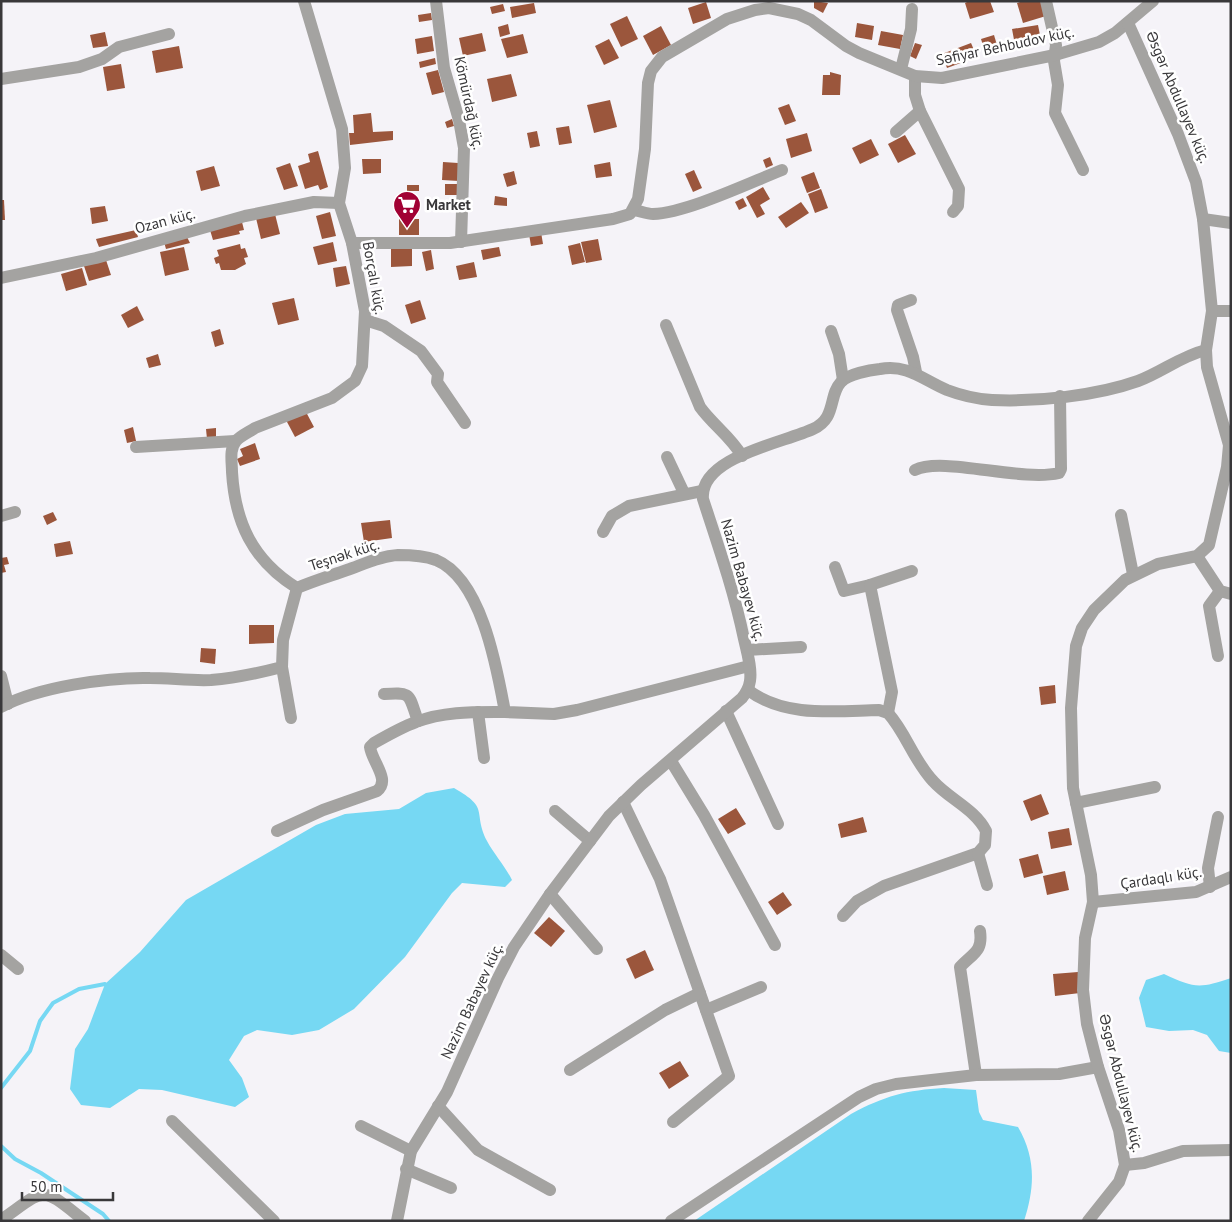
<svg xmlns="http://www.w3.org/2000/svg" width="1232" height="1222" font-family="'PT Sans',sans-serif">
  <rect width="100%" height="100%" fill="#f5f3f8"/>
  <g fill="#76d8f3">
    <path d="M454 788C491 809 472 811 487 841 494 854 505 866 512 880L505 887 462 883 452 893 405 957 354 1009 319 1030 292 1035 257 1030 244 1036 229 1060 242 1078 249 1097 235 1107 162 1090 139 1089 110 1108 81 1105 70 1089 75 1049 88 1029 105 984 140 952 186 900 316 825 345 814 399 809 426 793Z"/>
    <path d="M1164 974C1194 988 1199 989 1231 978V1053L1219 1051 1207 1035 1193 1030 1169 1031 1146 1027 1139 998 1146 980Z"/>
    <path d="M944 1088 976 1090 979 1112 983 1120 1018 1127C1036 1158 1035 1187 1024 1221H694L851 1114C884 1096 907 1090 944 1088Z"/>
  </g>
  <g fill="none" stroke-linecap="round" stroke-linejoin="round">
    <g stroke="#76d8f3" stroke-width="4">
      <polyline points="1,1088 30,1051 40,1021 53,1003 79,989 105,984"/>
      <polyline points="1,1146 15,1159 41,1173 103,1214 109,1221"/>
    </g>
  </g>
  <g fill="#9b563c">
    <polygon points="814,1 828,3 823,13 814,8"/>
    <polygon points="969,1 990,1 994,12 970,19 965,3"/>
    <polygon points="1023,1 1041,1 1046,16 1023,23 1017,3"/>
    <polygon points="706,2 711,18 693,24 688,8"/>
    <polygon points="534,3 536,13 512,18 510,7"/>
    <polygon points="503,4 505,11 492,14 490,7"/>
    <polygon points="431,13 432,20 419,22 418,15"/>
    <polygon points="627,16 638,39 621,47 610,24"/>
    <polygon points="857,23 874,26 872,40 855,37"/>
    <polygon points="508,24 510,34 500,37 498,27"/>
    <polygon points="1038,25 1041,40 1015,45 1012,29"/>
    <polygon points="661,26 671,45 653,55 643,36"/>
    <polygon points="881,31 903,35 900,49 878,45"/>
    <polygon points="105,32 108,46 93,48 90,35"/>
    <polygon points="482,33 486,51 463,56 459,38"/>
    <polygon points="523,34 528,53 507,58 501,39"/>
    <polygon points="994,35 999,52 986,55 981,39"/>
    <polygon points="432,36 434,51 417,54 415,39"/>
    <polygon points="609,39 619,58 604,65 595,46"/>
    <polygon points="915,43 922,45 916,59 910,56"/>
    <polygon points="971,43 977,57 947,68 942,54"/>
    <polygon points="179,46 183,68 156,73 152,51"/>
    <polygon points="435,58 436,64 420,68 419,62"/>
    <polygon points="121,64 125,88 107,91 103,67"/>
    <polygon points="438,70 444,92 432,95 426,73"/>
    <polygon points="830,72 841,75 840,95 822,95 823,75 830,75"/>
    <polygon points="511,74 517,96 492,102 487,79"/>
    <polygon points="610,100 617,127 594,133 587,105"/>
    <polygon points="789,104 796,121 785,125 778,108"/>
    <polygon points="371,113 373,132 393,131 393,140 350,145 349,133 354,133 353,115"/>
    <polygon points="452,119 454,126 447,128 445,122"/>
    <polygon points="569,126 572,143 559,145 556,128"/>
    <polygon points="537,131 540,146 530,148 527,133"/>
    <polygon points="807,133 812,151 791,158 786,139"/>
    <polygon points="905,135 916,154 898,163 888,144"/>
    <polygon points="871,139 879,155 860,164 852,148"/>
    <polygon points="318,151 328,187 320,190 318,185 305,189 298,166 310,162 308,154"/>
    <polygon points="770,157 773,165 766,168 763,160"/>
    <polygon points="362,159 381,159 381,173 363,174"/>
    <polygon points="443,162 458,163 459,181 442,180"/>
    <polygon points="610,162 612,176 596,178 594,165"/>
    <polygon points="290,163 298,186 284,190 276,168"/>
    <polygon points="214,166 220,186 201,191 196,171"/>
    <polygon points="694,170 702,188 693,192 685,174"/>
    <polygon points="514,171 517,184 507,187 503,174"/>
    <polygon points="814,172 820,188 807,193 801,177"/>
    <rect x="445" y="184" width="14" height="11"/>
    <rect x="407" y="185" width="12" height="6"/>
    <polygon points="763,187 770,199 760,205 765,214 757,218 746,197"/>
    <polygon points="821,189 828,208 815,213 808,194"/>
    <polygon points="495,196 507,198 507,206 494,205"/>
    <polygon points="743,198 747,206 739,210 735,202"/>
    <polygon points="1,200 4,200 5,220 1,220"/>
    <polygon points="801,202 809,213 786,228 778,217"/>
    <polygon points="105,206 108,221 92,224 90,208"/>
    <polygon points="330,212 336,236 322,239 316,216"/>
    <polygon points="275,214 280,234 261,239 256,218"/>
    <rect x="399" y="219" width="20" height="16"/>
    <polygon points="242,222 244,230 239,231 240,234 213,240 210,230"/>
    <polygon points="136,230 138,237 99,247 97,242 96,239"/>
    <polygon points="541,232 543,244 531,246 529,234"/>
    <polygon points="187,237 190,243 166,249 164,242"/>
    <polygon points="598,239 602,260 586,263 581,242"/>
    <polygon points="333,242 337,261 318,265 313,247"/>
    <polygon points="580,243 585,262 572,265 568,246"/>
    <polygon points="240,244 241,249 245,248 248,257 244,258 246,264 235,270 221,270 219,263 216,264 214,258 219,256 217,250"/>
    <polygon points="391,246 412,248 412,266 391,267"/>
    <polygon points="184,247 189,270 165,276 160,252"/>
    <polygon points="499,247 501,256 483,260 481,250"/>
    <polygon points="431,250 434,269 426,271 422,252"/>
    <polygon points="106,260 111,275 89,281 84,266"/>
    <polygon points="474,262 477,277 459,280 456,266"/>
    <polygon points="346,266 350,284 336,287 333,268"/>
    <polygon points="82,268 87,285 66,291 61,274"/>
    <polygon points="294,298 299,320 278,325 272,303"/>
    <polygon points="420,300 426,319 411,324 405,305"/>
    <polygon points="137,306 144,320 128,328 121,315"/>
    <polygon points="220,329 224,344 215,347 211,332"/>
    <polygon points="158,354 161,365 149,368 146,358"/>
    <polygon points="306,412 314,427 295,437 286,420"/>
    <polygon points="133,427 136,441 127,443 124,430"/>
    <polygon points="216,428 216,438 207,439 206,429"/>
    <polygon points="255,443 260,459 240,466 237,459 243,456 240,449"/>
    <polygon points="53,512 57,520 47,525 43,516"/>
    <polygon points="390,520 392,538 364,542 361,523"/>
    <polygon points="70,541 73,554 56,557 54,544"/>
    <polygon points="7,557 9,564 4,565 6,572 1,573 1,558"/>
    <polygon points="249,625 274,625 274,643 249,644"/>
    <polygon points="201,648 216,649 215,664 200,662"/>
    <polygon points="1055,685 1056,703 1041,705 1039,687"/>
    <polygon points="1041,794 1049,814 1031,821 1023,801"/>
    <polygon points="736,808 746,824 728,834 718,819"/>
    <polygon points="863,817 867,832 841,838 838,824"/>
    <polygon points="1069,828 1072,845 1051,849 1048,832"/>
    <polygon points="1038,854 1043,873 1024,878 1019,859"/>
    <polygon points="1065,871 1069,890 1047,895 1043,876"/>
    <polygon points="783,892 792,905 777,915 768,902"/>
    <polygon points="549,917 565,931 551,947 534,933"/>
    <polygon points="645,950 654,970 635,979 626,959"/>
    <polygon points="1078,972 1080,993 1055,996 1053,974"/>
    <polygon points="680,1061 689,1076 669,1089 659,1073"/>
  </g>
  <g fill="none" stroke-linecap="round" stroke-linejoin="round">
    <g stroke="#a4a3a1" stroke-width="12">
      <polyline points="436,1 444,68 459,120 464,148 461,242"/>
      <polyline points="1046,1 1056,45 1054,61 1058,85 1055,113 1083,170"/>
      <polyline points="901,69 911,29 912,9"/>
      <polyline points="915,76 915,95 920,111 959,189 958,206 953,212"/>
      <polyline points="1,79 79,67 102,59 119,47 169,34"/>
      <polyline points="896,132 920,111"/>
      <path d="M634 210C640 211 647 214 653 214 686 213 749 183 782 170"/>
      <polyline points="1203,219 1231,223"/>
      <polyline points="352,243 450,243 613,219 630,214 638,199 645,149 648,83 651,71 662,57 727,19 755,10 769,8 798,14 811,20 846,46 859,53 915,76 942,78 1055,55 1099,42 1115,33 1153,1"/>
      <polyline points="1,278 96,258 245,216 314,202 339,203"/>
      <polyline points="911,300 898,305 897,310 913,357 916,372"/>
      <polyline points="1212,311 1231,311"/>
      <polyline points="365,320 384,326 421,351 438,374 437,382 465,423"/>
      <path d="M666 325 700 407C713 425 731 437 742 456"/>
      <polyline points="831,331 839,354 843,380"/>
      <polyline points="136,447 235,441"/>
      <polyline points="667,457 684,493"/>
      <path d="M915 470C942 456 1021 482 1059 473L1061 469 1060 396"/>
      <polyline points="1121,515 1133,574"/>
      <polyline points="1,516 15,512"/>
      <polyline points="603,532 612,516 629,506 702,491"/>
      <polyline points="1197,556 1220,591 1231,594"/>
      <polyline points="835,567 844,591 870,585 912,571"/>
      <polyline points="870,585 892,692 888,713"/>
      <path d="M297 588C252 560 235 522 232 472 232 462 229 449 236 441 240 436 249 432 255 428L332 398 355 381 362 366 365 311 352 243 339 203 345 168 342 129 304 1"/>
      <polyline points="747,650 801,647"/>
      <polyline points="1218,656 1209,606 1220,591"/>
      <polyline points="282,667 291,718"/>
      <polyline points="1,676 8,704"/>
      <path d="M748 690C785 718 835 711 879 710L888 713C906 733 914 761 933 781 949 799 975 809 986 831L985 845 978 853 884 886 857 901 843 916"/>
      <path d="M384 694C413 692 408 694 418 721"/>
      <path d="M1 707C38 687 108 677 150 678 170 678 191 681 211 680 235 678 259 673 282 667L283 640 297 588C313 581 330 576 347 570 364 564 380 556 398 555 410 555 425 556 436 560 482 579 497 669 505 712L554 714 577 710 749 666"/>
      <polyline points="726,711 778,824"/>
      <polyline points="478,712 484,758"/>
      <polyline points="671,761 704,815 775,945"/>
      <polyline points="623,802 660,879 729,1076 673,1122"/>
      <polyline points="1076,803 1155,787"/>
      <polyline points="555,811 590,841"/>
      <path d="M277 831 323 810 377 791C391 780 372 762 370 747L374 743C388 735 402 727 416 722 444 711 475 712 505 712"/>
      <polyline points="978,853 987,885"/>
      <polyline points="1210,887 1208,868 1218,817"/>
      <polyline points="550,894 597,949"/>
      <polyline points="1093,902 1196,892 1231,877"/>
      <polyline points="1,955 18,969"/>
      <polyline points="706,1010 761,987"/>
      <polyline points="570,1070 665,1010 700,993"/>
      <path d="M976 1075 960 967C973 953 983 952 980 931"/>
      <polyline points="438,1106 478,1150 550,1190"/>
      <polyline points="172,1121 274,1221"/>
      <polyline points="361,1126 411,1151"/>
      <polyline points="1125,1165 1144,1163 1183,1151 1231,1150"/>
      <polyline points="406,1169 451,1188"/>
      <path d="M1 1220C48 1187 39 1185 85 1221"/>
      <path d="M397 1221 411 1151 447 1092 498 978 514 947 550 894 609 816 641 785 742 698C746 693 749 688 750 681 752 668 747 652 744 639 734 591 718 545 703 499 699 457 783 443 813 429 837 418 828 396 841 382 848 374 870 370 880 369 908 364 923 380 947 390 960 395 977 399 992 400 1036 402 1096 396 1138 381 1162 372 1181 356 1206 350"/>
      <polyline points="671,1221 859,1097 876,1089 896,1084 976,1075 1059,1074 1098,1067"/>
      <polyline points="1088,1221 1119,1182 1125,1165 1119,1130 1098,1067 1087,1024 1083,990 1085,938 1093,902 1091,875 1073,788 1071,708 1076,646 1082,628 1094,610 1125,580 1158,564 1197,556 1209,545 1227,467 1229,445 1207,367 1206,350 1212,311 1203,219 1196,182 1178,134 1128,23"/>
    </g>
  </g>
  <defs>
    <symbol id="supermarket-pin" viewBox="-11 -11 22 30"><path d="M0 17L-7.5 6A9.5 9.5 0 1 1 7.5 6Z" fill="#a10134" stroke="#fff"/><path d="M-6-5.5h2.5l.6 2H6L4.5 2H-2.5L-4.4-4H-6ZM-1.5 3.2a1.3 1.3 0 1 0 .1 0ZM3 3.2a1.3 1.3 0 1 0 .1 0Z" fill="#fff"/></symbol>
  </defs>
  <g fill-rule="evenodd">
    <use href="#supermarket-pin" x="391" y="189" width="32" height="43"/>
  </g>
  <g text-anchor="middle" stroke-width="5" stroke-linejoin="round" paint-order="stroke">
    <g font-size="15" fill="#39383a" stroke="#fff">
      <text transform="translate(1005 46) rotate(-12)" y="5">Səfiyar Behbudov küç.</text>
      <text transform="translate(1178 97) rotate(67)" y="5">Əsgər Abdullayev küç.</text>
      <text transform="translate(469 103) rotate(78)" y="5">Kömürdağ küç.</text>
      <text transform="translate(165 221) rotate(-15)" y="5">Ozan küç.</text>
      <text transform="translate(374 278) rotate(80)" y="5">Borçalı küç.</text>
      <text transform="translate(344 555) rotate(-18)" y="5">Teşnək küç.</text>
      <text transform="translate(743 580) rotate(74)" y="5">Nazim Babayev küç.</text>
      <text transform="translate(1161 878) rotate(-9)" y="5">Çardaqlı küç.</text>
      <text transform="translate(472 1001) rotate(-65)" y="5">Nazim Babayev küç.</text>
      <text transform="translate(1121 1083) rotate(76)" y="5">Əsgər Abdullayev küç.</text>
    </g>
    <g font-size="15" font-weight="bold" fill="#39383a" stroke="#fff" text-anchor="start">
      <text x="426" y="210">Market</text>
    </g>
  </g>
  <rect width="1232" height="1222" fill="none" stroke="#39383a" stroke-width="5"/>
  <path d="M22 1192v8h91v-8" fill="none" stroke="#39383a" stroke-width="2.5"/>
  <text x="30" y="1192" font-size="15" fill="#39383a" stroke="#ffffff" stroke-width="4" paint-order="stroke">50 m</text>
</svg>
